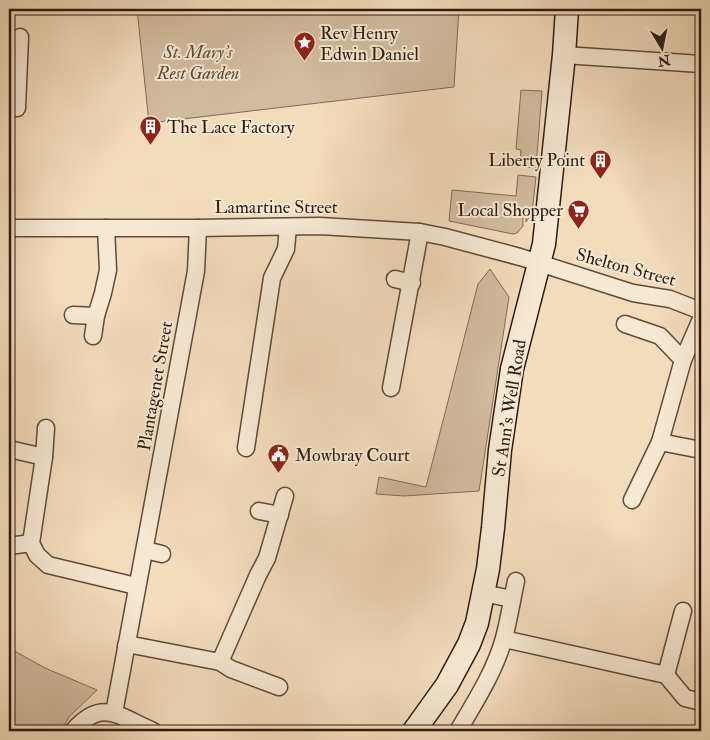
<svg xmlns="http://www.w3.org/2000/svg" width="710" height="740" font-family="'IM FELL Double Pica',serif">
  <rect width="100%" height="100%" fill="#f3dcbc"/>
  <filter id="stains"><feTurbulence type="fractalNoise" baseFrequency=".004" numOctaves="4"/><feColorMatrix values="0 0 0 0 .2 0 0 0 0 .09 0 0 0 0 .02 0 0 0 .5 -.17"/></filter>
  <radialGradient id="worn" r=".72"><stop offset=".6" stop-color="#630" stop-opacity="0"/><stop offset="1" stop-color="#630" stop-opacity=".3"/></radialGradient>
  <g fill="#d2bb9f" stroke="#806b58">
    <polygon points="137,9 459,9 454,87 149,123"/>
    <polygon points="521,90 542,91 536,168 520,166 521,150 516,149"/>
    <polygon points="518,175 536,177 532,213 526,222 526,216 523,216 523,226 517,233 513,234 449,221 452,190 516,196"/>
    <polygon points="490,269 509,297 479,491 404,496 376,494 379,477 426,487 478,284"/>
    <polygon points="9,648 45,668 97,690 69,717 61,731 9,731"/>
  </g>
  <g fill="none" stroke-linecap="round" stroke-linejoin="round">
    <defs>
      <g id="street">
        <polyline points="564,55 701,64"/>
        <polyline points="17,108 20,37"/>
        <polyline points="9,228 198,228 320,226 420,232 445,237 520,257 633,293 670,299 701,311"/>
        <polyline points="395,279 412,283"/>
        <polyline points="73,315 96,316"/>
        <polyline points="625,324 660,336 683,360"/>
        <polyline points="93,336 96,316 103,293 108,270 106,228"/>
        <polyline points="391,388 420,232"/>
        <polyline points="46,428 44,457 31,543 37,555 48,565 136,586"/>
        <polyline points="660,442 701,450"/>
        <polyline points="246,448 272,278 286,249 288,227"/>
        <polyline points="9,449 44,457"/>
        <polyline points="632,500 660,442 683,360 701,319"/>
        <polyline points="259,511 280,515"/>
        <polyline points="9,546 31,543"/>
        <polyline points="145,550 162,554"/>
        <polyline points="483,593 512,599"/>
        <polyline points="504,639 666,675 685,698 701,702"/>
        <polyline points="126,646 132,645 220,662 231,669 279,687"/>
        <polyline points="220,662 258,575 267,558 285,496"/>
        <polyline points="666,675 683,611"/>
        <polyline points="114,713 196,271 198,228"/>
        <path d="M73 731C102 697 120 717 153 731"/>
        <path d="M458 731C475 702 495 671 504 638 509 619 512 600 516 581"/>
      </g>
      <polyline id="secondary" points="414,731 447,685 469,644 477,623 488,569 493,528 500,450 512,369 544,244 564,55 567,9"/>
    </defs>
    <use href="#street" stroke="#5f4b3c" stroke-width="19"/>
    <use href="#secondary" stroke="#2e1b11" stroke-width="25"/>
    <use href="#street" stroke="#f7e8d3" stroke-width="16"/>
    <use href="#secondary" stroke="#f7e8d3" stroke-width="22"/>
  </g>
  <defs>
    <symbol id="sight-pin" viewBox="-11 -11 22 30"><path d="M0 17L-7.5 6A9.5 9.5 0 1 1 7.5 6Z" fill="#8f2418" stroke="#f7e8d3"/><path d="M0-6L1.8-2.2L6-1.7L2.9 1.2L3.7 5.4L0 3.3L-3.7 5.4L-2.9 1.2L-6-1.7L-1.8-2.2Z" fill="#fff"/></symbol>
    <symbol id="building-pin" viewBox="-11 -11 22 30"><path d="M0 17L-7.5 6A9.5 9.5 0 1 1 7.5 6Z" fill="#8f2418" stroke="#f7e8d3"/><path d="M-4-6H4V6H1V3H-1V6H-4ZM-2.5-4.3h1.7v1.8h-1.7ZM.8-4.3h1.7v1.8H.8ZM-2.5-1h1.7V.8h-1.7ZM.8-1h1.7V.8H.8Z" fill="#fff"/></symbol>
    <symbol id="supermarket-pin" viewBox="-11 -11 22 30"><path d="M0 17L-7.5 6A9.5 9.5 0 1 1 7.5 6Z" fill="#8f2418" stroke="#f7e8d3"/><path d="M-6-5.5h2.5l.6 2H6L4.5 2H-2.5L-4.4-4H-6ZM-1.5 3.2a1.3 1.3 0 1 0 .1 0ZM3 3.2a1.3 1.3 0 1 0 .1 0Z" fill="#fff"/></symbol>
    <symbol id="civic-pin" viewBox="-11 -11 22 30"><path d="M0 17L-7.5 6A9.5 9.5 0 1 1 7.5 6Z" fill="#8f2418" stroke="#f7e8d3"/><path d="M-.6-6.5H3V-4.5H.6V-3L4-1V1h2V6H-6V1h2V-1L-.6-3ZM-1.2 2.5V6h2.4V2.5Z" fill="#fff"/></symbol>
  </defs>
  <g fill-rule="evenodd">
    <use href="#sight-pin" x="292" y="30" width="25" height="34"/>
    <use href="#building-pin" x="138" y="114" width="25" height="34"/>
    <use href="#building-pin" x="588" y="148" width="25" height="34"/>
    <use href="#supermarket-pin" x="566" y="198" width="25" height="34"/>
    <use href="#civic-pin" x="266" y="442" width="25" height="34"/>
  </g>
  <g text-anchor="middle" stroke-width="4" stroke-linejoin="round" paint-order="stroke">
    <g font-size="18" fill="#2e1b11" stroke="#f7e8d3" text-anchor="start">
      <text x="320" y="39">Rev Henry<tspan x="320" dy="21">Edwin Daniel</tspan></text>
      <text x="167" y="133">The Lace Factory</text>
      <text x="585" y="166" text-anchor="end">Liberty Point</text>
      <text x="563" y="216" text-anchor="end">Local Shopper</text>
      <text x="295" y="461">Mowbray Court</text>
    </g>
    <g font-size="18" font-style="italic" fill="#5f4b3c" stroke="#f7e8d3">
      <text x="198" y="58">St. Mary's<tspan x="198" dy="21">Rest Garden</tspan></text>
    </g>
    <g font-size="18" fill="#2e1b11" stroke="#f7e8d3">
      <text x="276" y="213">Lamartine Street</text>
      <text transform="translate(626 267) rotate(15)" y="6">Shelton Street</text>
      <text transform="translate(155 386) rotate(-80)" y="6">Plantagenet Street</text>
      <text transform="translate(509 408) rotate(-81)" y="6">St Ann's Well Road</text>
    </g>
  </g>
  <rect width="710" height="740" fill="none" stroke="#f3dcbc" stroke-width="30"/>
  <rect x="10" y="10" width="690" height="720" fill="none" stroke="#2e1b11" stroke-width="2.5"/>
  <rect x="15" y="15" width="680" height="710" fill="none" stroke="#2e1b11"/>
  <g transform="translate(662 48) rotate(170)" stroke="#f7e8d3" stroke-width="4" paint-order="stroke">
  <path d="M0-4L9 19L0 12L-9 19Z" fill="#2e1b11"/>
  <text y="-8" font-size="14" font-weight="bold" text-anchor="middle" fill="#2e1b11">N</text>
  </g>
  <rect width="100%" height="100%" filter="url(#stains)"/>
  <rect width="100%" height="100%" fill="url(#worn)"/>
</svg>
